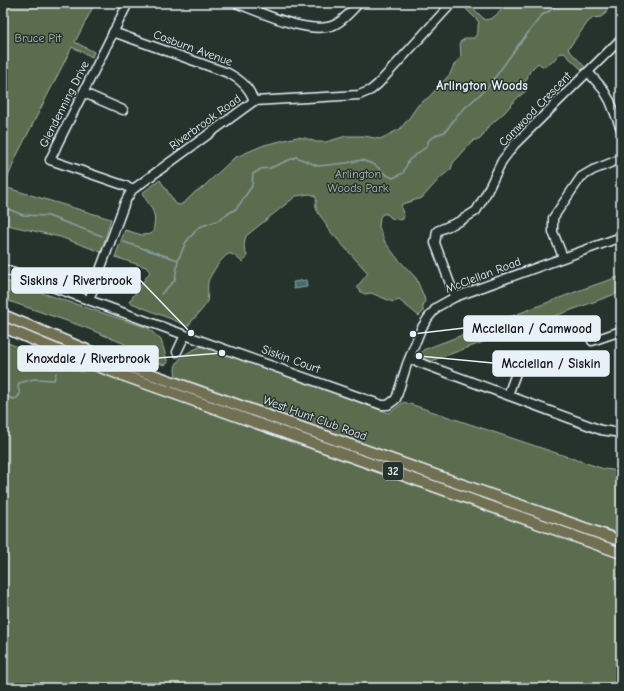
<svg xmlns="http://www.w3.org/2000/svg" width="624" height="691" font-family="'Comic Neue',sans-serif">
  <rect width="100%" height="100%" fill="#26332d"/>
  <filter id="ink" filterUnits="userSpaceOnUse"><feTurbulence type="fractalNoise" baseFrequency=".025" numOctaves="2"/><feDisplacementMap in="SourceGraphic" scale="8" xChannelSelector="R" yChannelSelector="G"/><feConvolveMatrix kernelMatrix="1 2 1 2 8 2 1 2 1" color-interpolation-filters="sRGB"/></filter>
  <g filter="url(#ink)">
    <g fill="#5c6d4f" stroke="#a2afa4">
      <polygon points="3,3 95,3 75,42 94,52 92,57 72,47 16,157 4,187 111,219 101,252 60,237 3,224"/>
      <path d="M466 3H468L485 20C494 19 502 11 506 3H610L606 13 601 17 593 18 588 22 568 49 585 67 582 70 564 53 559 54 554 60 544 67 538 63 530 71 525 83 526 91 517 98 505 112 487 128 482 137 479 140H474L453 163 451 169 440 178 422 198 402 204 401 208 404 215 403 219 402 220 391 218 387 214H383L380 217 379 227 385 242 397 258 416 278 424 297 425 301 423 306V312L419 316 399 300 393 302 371 293 365 294 361 292 357 287 368 273 327 228C326 220 318 216 316 208 315 204 317 201 316 197L313 195 310 194 296 196 246 236C244 243 243 248 247 255L246 259 243 262C238 260 235 254 230 254 224 253 209 277 208 282 207 290 209 298 206 304 201 312 193 319 188 326L129 302 150 272 146 267 115 257 125 230 142 235 151 234C154 231 153 230 154 226 157 212 149 205 142 193L160 180 176 204 180 205 186 201 195 192 202 188 234 158 264 145 297 137 305 138 316 142H326L346 136H364L380 139 400 129 409 118 418 105 429 97 450 74 454 65 461 57 460 42 466 38H474L478 32V25L479 22 463 6Z"/>
      <polygon points="621,276 621,292 434,360 431,364 421,358 420,355 423,350 583,289"/>
      <polygon points="3,280 148,328 161,340 168,363 164,365 150,360 125,344 84,327 3,299"/>
      <polygon points="3,341 82,372 88,368 621,557 621,688 3,688"/>
      <path d="M202 346 389 413 404 402 604 469 621 471V535L180 379 176 376C171 359 188 352 202 346Z"/>
    </g>
    <polygon fill="#476c6b" stroke="#87a1a3" points="306,280 307,287 294,289 293,282"/>
    <g fill="none" stroke-linecap="round" stroke-linejoin="round">
      <g stroke="#87a1a3" stroke-width="1.5">
        <polyline points="3,207 23,215 48,216 102,236"/>
        <polyline points="124,242 178,260"/>
        <polyline points="161,294 175,280 178,260 186,242 199,227 217,221 237,208 252,186 253,174 261,169 270,168 296,157 318,166 346,163 362,160 375,165 385,174 393,178 403,173 409,160 426,147 429,140 438,134 445,132 459,113 488,87 517,47 542,15 551,10 558,3"/>
        <polyline points="3,395 13,399 17,398 20,394 18,387 19,383 34,379 54,380 56,373"/>
      </g>
      <defs>
        <g id="minor">
          <path d="M128 3 57 145C55 151 52 155 50 160L126 186 132 190"/>
          <path d="M236 3C260 12 312 37 336 24 345 19 352 10 359 3"/>
          <path d="M113 32 228 73C241 80 249 87 254 101"/>
          <polyline points="588,72 603,89 610,101 621,129"/>
          <polyline points="84,93 123,110"/>
          <polyline points="563,257 553,232 553,218 581,177 593,170 618,160 621,158"/>
          <polyline points="3,269 185,335 382,405 388,405 396,399 407,364 421,329 428,318 437,307 455,297 621,237"/>
          <polyline points="455,297 435,243 437,231 460,221 476,211 486,194 502,161 514,145 621,39"/>
          <polyline points="89,300 125,202 132,190 254,101 359,95 371,90 378,84 452,3"/>
          <polyline points="592,341 621,331"/>
          <polyline points="177,352 185,335"/>
          <polyline points="410,359 601,430 621,433"/>
          <polyline points="508,395 516,373"/>
        </g>
        <g id="major">
          <polyline points="3,315 111,360 621,541"/>
          <polyline points="3,327 60,351 108,370 621,553"/>
        </g>
      </defs>
      <use href="#minor" stroke="#e8f1f8" stroke-width="11"/>
      <use href="#major" stroke="#e8f1f8" stroke-width="13"/>
      <use href="#minor" stroke="#26332d" stroke-width="8"/>
      <use href="#major" stroke="#716f52" stroke-width="10"/>
    </g>
  </g>
  <g text-anchor="middle" stroke-width="3" stroke-linejoin="round" paint-order="stroke">
    <rect fill="#26332d" stroke="#aeb8bb" stroke-width="1" x="383" y="462" width="20" height="18" rx="3"/>
    <g font-size="11" font-weight="bold" fill="#e8f1f8">
      <text x="393" y="475">32</text>
    </g>
    <g font-size="12" fill="#b0bcb4" stroke="#26332d">
      <text x="38" y="42">Bruce Pit</text>
      <text x="358" y="178">Arlington<tspan x="358" dy="14">Woods Park</tspan></text>
    </g>
    <g font-size="12" fill="#e8f1f8" stroke="#26332d">
      <text transform="translate(193 48) rotate(20)" y="4">Cosburn Avenue</text>
      <text transform="translate(64 104) rotate(-63)" y="4">Glendenning Drive</text>
      <text transform="translate(535 109) rotate(-46)" y="4">Camwood Crescent</text>
      <text transform="translate(205 122) rotate(-36)" y="4">Riverbrook Road</text>
      <text transform="translate(483 275) rotate(-21)" y="4">McClellan Road</text>
      <text transform="translate(291 359) rotate(20)" y="4">Siskin Court</text>
      <text transform="translate(315 418) rotate(20)" y="4">West Hunt Club Road</text>
    </g>
    <g font-size="13" font-weight="bold" fill="#e8f1f8" stroke="#26332d">
      <text x="482" y="90">Arlington Woods</text>
    </g>
  </g>
  <path fill="none" stroke="#e8f1f8" stroke-width="1.5" d="M191 333L140 280M413 334L464 328M222 353L158 358M419 356L493 363"/>
  <g fill="#e8f1f8" stroke="#26332d" stroke-width="1.5">
    <circle cx="191" cy="333" r="4"/>
    <circle cx="413" cy="334" r="4"/>
    <circle cx="222" cy="353" r="4"/>
    <circle cx="419" cy="356" r="4"/>
  </g>
  <g fill="#e8f1f8" stroke="#e8f1f8" stroke-width="1.5">
    <rect x="12" y="268" width="128" height="25" rx="4"/>
    <rect x="464" y="316" width="136" height="25" rx="4"/>
    <rect x="18" y="346" width="140" height="25" rx="4"/>
    <rect x="493" y="351" width="116" height="25" rx="4"/>
  </g>
  <g font-size="13" text-anchor="middle" font-weight="bold" fill="#111">
    <text x="76" y="285">Siskins / Riverbrook</text>
    <text x="532" y="333">Mcclellan / Camwood</text>
    <text x="88" y="363">Knoxdale / Riverbrook</text>
    <text x="551" y="368">Mcclellan / Siskin</text>
  </g>
  <rect width="624" height="691" fill="none" stroke="#26332d" stroke-width="16"/>
  <rect x="8" y="8" width="608" height="675" fill="none" stroke="#e8f1f8" stroke-width="1.5" filter="url(#ink)"/>
</svg>
